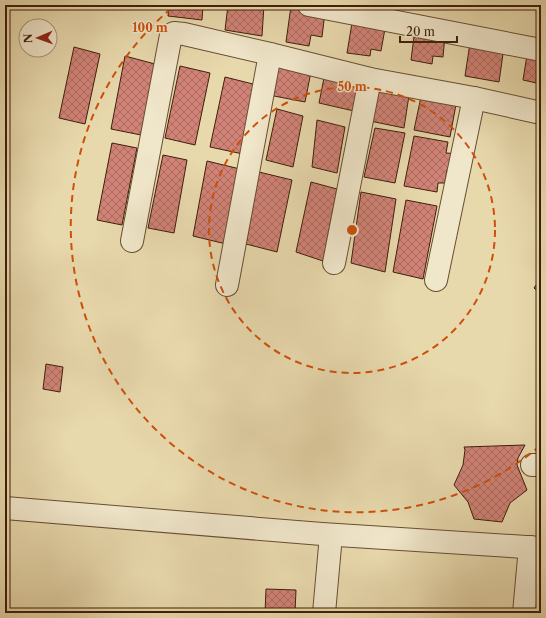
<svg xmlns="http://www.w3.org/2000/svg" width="546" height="618" font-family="'Libre Caslon Text',serif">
  <defs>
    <pattern id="building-cross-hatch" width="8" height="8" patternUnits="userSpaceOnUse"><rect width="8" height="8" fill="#d18377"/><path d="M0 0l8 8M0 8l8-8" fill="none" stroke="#ab6b60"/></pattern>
  </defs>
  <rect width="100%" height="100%" fill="#e8d9ad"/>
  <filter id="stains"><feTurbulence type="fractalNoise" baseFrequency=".005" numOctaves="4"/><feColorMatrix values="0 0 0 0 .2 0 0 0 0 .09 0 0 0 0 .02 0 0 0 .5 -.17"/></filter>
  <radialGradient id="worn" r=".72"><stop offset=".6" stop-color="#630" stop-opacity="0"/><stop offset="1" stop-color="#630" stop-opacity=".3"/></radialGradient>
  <g fill="url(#building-cross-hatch)" stroke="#3e1f09">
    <polygon points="169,5 203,5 202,20 168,16"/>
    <polygon points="228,5 264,5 262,36 225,30"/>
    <polygon points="291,6 325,12 322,37 311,35 309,46 286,42"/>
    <polygon points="353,17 386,23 381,51 371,49 370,56 347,53"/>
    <polygon points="415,29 445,35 443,57 433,56 432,64 411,60"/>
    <polygon points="470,43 504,47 499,82 465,76"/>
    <polygon points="74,47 100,54 85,124 59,118"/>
    <polygon points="528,49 541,52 541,84 523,80"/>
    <polygon points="125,56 155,64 141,135 111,129"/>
    <polygon points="276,65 311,72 305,102 269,95"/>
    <polygon points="180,66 210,73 195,145 165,138"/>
    <polygon points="325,73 358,80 354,111 319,103"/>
    <polygon points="225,77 257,85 243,154 210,147"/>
    <polygon points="377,82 410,89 404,128 370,121"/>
    <polygon points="422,92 457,99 450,137 414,130"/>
    <polygon points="277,109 303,116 293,167 266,160"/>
    <polygon points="317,120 345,127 337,173 312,167"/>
    <polygon points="375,128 405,133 395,183 364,177"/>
    <polygon points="414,136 448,142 446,153 461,154 458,170 447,170 445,183 438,183 437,192 404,186"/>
    <polygon points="112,143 137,148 122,225 97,220"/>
    <polygon points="163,155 187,160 174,233 148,228"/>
    <polygon points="207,161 240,169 226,244 193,236"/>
    <polygon points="259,172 292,180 277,252 246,244"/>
    <polygon points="311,182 337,189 323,261 296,252"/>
    <polygon points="361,192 396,199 385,272 351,263"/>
    <polygon points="406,200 437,206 423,279 393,272"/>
    <polygon points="541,278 541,294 534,288"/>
    <polygon points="46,364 63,367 60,392 43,389"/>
    <polygon points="525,445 518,458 517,465 527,490 510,503 502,522 474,519 468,502 454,485 463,465 465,450 464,447"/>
    <polygon points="266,589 296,590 295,613 265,613"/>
  </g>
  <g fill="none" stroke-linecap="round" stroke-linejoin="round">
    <defs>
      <g id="minor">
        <polyline points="309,5 541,50"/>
        <polyline points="132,241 171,35 174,33 184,34 270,54 370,79 474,98 541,113"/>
        <polyline points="334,263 370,79"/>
        <polyline points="436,280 474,98"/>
        <polyline points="227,285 270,54"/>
        <polyline points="532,465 541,465"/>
        <polyline points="5,508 322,534 541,548"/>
        <polyline points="324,613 331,535"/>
        <polyline points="524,613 530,547"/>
      </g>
    </defs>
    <use href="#minor" stroke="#684e32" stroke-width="24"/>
    <use href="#minor" stroke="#f0e6ca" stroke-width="22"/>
  </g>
  <g fill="none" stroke="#ce500c" stroke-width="2" stroke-dasharray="7 5">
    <circle cx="352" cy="230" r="143"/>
    <path d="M540 446A286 286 0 1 1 174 6"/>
  </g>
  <circle cx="352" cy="230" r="6" fill="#ce500c" stroke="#f0e6ca" stroke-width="2"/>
  <g font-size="12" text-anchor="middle" font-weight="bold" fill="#ce500c" stroke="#f0e6ca" stroke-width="3" stroke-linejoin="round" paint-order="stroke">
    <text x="150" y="32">100 m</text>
    <text x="352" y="91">50 m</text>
  </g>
  <rect width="546" height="618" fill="none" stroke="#e8d9ad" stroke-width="20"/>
  <rect x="6" y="6" width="534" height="606" fill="none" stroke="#3e1f09" stroke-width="2"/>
  <rect x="10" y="10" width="526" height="598" fill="none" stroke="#3e1f09"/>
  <g transform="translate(38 38) rotate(268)"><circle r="19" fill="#f0e6ca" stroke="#a9967d"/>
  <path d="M0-3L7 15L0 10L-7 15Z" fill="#8f2418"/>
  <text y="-6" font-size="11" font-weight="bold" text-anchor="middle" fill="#3e1f09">N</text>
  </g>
  <path d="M400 36v6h57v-6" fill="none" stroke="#3e1f09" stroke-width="2"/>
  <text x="406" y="36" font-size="12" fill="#3e1f09" stroke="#f0e6ca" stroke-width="3" paint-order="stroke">20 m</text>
  <rect width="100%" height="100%" filter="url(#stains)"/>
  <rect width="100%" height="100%" fill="url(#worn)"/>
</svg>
